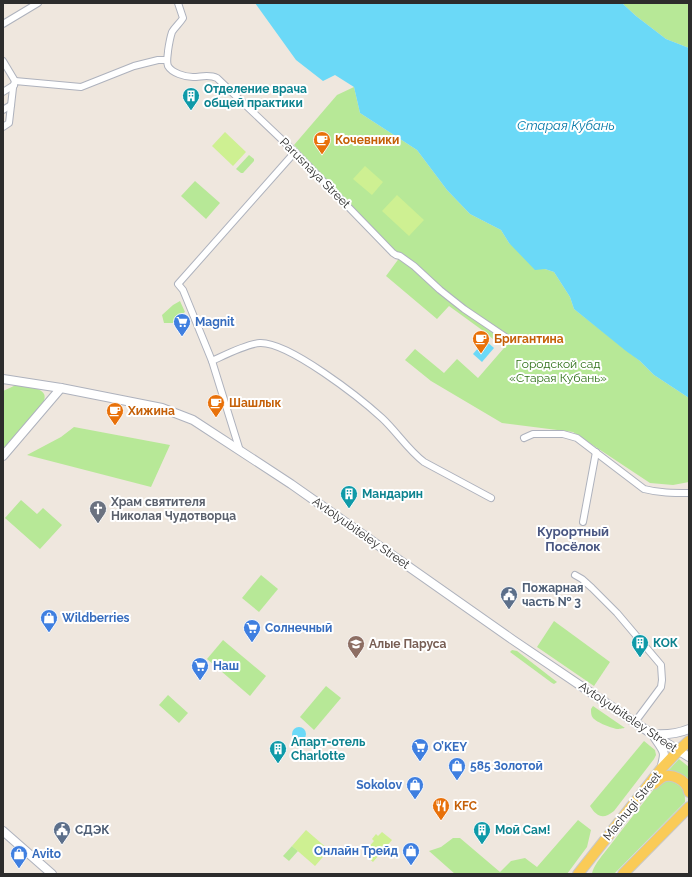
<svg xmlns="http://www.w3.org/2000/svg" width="692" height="877" font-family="Raleway,sans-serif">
  <rect width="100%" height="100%" fill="#efe7de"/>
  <g fill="#b7e897">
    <polygon points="622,3 689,3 689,48 666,39 636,16"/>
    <polygon points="354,87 360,113 417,150 447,190 470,214 501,230 509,243 545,269 554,272 570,297 574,309 640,361 654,375 689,398 689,482 673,485 650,483 573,432 502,423 431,381 405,360 415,349 444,373 457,359 478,378 504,348 482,330 449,306 437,319 386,276 400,257 294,145 337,95"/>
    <polygon points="249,155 254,159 254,161 243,173 241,173 236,169"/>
    <polygon points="195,181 220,203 206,219 181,196"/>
    <polygon points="180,301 185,312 179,316 173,323 164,323 162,315 173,305"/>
    <path d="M16 385C23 386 41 387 44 394 46 398 43 403 42 407L3 451V391Z"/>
    <polygon points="74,427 170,445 151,487 27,455 61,437"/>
    <polygon points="21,500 37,514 43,508 62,525 40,549 5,518"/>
    <polygon points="261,575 278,589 259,612 242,598"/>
    <polygon points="554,621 610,662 594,686 537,647"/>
    <polygon points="223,640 266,676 250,696 207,659"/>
    <polygon points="512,650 517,651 557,682 554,684 552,683 510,652"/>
    <polygon points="326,686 341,698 314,730 300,717"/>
    <polygon points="168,695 188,713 179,723 159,705"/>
    <path d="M593 706 625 728C624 728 619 729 618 729 613 729 596 722 593 718 591 716 591 712 591 709Z"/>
    <path d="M644 741 655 750 656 755 654 759 614 811C603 820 597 817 590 806Z"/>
    <polygon points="679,759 689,767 689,782 665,774"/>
    <path d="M663 780C677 781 686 787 685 802L614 874H592C593 865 606 851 612 843 627 823 643 803 658 784Z"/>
    <polygon points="578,820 591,830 587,847 567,874 455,874 429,851 441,847 453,838 460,838 500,872 511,861 525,858 537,867"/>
    <polygon points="292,846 298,851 289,861 283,856"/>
  </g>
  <g fill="#cef092">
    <polygon points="225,132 246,152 233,166 212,146"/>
    <polygon points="365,166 383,182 372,195 353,179"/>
    <polygon points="397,195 424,220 409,236 382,211"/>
    <polygon points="306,830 329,850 315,866 292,846"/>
    <polygon points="382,832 392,840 373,862 363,853 374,841 372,839 376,834 378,836"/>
  </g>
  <g fill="#6bd9f7">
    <polygon points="255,3 622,3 636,16 666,39 689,48 689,398 654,375 640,361 626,351 574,309 570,297 554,272 545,269 535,270 509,243 501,230 470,214 447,190 417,150 360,113 354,87 335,75 323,81 296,60"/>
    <polygon points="485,340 494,348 482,362 473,354"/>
    <circle cx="299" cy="734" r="7"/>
  </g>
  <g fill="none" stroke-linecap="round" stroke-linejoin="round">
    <defs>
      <g id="minor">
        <path d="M178 3 183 18C180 23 175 27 172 32 170 38 169 44 168 51 168 55 166 61 168 66 172 73 185 77 193 77 201 77 209 74 217 78L297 154 393 253 396 255 400 256 414 266 440 290 464 309 510 340"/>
        <polyline points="3,24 38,3"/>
        <polyline points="3,61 15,81"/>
        <polyline points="3,92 14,85"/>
        <polyline points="3,110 11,105"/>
        <polyline points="3,127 9,123 13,88 15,81 81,87 134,66 158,60 167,60"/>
        <path d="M212 361C225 355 246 344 260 343 289 342 360 398 382 418 397 432 408 450 424 462L491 498"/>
        <path d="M524 438 533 434H563L577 438 644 489C659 493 673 493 689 493"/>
        <polyline points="240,451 212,361 183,290 178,284 295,152"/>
        <polyline points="583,522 596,452"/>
        <polyline points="575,575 582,579 592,588 617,613 661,665 662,680 661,687 635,722"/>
      </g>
      <g id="tertiary">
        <polyline points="3,379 61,388 162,408 193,420 291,484 513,640 652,734 689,757"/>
        <polyline points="3,456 61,388"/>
        <path d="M653 734C666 735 677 734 689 729"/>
        <path d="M655 738C665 753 666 751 661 769"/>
        <polyline points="3,831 52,874"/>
      </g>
      <g id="primary">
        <path d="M654 784C656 782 658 780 661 778 671 772 687 780 689 792"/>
        <polyline points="578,874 661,769 678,751 689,741"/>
        <polyline points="623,874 689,807"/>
      </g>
    </defs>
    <use href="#minor" stroke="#aeb2bd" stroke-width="8"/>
    <use href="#tertiary" stroke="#aeb2bd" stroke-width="10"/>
    <use href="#primary" stroke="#c8c8c8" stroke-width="12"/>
    <use href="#minor" stroke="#fff" stroke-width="6"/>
    <use href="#tertiary" stroke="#fff" stroke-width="8"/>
    <use href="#primary" stroke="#facb57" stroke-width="10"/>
  </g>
  <defs>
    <symbol id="building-pin" viewBox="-11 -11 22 30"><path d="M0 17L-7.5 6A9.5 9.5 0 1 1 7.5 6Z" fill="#0f9aa8" stroke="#fff"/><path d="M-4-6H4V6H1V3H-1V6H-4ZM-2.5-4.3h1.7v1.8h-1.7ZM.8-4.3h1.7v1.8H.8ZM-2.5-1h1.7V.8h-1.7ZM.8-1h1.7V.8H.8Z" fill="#fff"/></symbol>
    <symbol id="cafe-pin" viewBox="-11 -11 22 30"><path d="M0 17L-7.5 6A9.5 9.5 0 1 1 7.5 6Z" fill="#e8710a" stroke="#fff"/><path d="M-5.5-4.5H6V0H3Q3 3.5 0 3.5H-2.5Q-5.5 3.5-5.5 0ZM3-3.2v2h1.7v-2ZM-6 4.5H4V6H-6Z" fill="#fff"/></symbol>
    <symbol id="supermarket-pin" viewBox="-11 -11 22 30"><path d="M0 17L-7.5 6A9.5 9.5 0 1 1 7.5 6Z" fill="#3f7fe0" stroke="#fff"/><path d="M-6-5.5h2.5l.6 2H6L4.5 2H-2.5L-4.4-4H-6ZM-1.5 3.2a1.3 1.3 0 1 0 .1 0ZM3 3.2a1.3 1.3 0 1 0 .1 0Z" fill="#fff"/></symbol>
    <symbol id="church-pin" viewBox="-11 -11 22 30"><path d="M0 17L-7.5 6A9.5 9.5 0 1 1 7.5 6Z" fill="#6b7280" stroke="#fff"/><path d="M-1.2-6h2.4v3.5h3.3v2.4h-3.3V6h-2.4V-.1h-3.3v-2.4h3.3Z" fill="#fff"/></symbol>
    <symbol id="civic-pin" viewBox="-11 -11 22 30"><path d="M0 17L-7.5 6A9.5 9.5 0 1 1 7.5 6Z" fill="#5c6f8a" stroke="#fff"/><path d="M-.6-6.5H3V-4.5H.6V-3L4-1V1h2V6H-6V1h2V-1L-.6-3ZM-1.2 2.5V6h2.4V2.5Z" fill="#fff"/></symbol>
    <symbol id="shop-pin" viewBox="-11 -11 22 30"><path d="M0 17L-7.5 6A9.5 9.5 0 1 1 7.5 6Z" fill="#3f7fe0" stroke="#fff"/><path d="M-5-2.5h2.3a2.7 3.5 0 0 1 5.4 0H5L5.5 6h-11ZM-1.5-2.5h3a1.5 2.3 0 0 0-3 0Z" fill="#fff"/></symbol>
    <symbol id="school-pin" viewBox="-11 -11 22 30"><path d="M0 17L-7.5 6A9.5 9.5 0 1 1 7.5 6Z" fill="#8d6e63" stroke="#fff"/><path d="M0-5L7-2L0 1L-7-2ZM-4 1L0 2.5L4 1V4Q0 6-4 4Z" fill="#fff"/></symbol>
    <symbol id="restaurant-pin" viewBox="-11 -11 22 30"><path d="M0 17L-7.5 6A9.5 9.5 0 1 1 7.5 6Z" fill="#e8710a" stroke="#fff"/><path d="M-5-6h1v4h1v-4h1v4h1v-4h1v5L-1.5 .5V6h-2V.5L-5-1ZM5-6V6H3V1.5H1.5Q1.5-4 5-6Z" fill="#fff"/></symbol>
  </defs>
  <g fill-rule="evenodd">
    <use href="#building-pin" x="181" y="86" width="20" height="27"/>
    <use href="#cafe-pin" x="312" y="130" width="20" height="27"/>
    <use href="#supermarket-pin" x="172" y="312" width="20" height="27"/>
    <use href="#cafe-pin" x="471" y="329" width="20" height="27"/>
    <use href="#cafe-pin" x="206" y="393" width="20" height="27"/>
    <use href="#cafe-pin" x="105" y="401" width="20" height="27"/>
    <use href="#building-pin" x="339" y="484" width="20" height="27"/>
    <use href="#church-pin" x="88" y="499" width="20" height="27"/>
    <use href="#civic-pin" x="499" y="585" width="20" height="27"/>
    <use href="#shop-pin" x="39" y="608" width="20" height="27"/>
    <use href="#supermarket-pin" x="242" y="618" width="20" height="27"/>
    <use href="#building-pin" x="630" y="633" width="20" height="27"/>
    <use href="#school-pin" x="346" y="634" width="20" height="27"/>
    <use href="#supermarket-pin" x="190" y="656" width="20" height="27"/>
    <use href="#supermarket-pin" x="410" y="737" width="20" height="27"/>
    <use href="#building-pin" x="268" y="739" width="20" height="27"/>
    <use href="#shop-pin" x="447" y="756" width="20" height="27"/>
    <use href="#shop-pin" x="405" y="775" width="20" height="27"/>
    <use href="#restaurant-pin" x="431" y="796" width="20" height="27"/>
    <use href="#civic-pin" x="52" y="820" width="20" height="27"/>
    <use href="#building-pin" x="472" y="820" width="20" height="27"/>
    <use href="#shop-pin" x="401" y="841" width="20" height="27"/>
    <use href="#shop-pin" x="9" y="844" width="20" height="27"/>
  </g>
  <g text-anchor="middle" stroke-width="4" stroke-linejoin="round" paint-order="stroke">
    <g font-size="12" font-weight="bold" fill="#0d838f" stroke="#fff" text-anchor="start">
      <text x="204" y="93">Отделение врача<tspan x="204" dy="14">общей практики</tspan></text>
      <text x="362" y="498">Мандарин</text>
      <text x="653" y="647">КОК</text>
      <text x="291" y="746">Апарт-отель<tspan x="291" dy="14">Charlotte</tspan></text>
      <text x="495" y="834">Мой Сам!</text>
    </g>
    <g font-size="12" font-weight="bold" fill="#c56008" stroke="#fff" text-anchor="start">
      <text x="335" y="144">Кочевники</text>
      <text x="494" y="343">Бригантина</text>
      <text x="229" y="407">Шашлык</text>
      <text x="128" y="415">Хижина</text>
      <text x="454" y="810">KFC</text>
    </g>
    <g font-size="12" fill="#2c2c2c" stroke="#fff">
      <text transform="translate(315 173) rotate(45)" y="4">Parusnaya Street</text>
      <text transform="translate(361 533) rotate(35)" y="4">Avtolyubiteley Street</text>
      <text transform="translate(628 717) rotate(34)" y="4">Avtolyubiteley Street</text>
      <text transform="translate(632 806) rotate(-51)" y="4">Machugi Street</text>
    </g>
    <g font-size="12" font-weight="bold" fill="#366cbe" stroke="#fff" text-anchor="start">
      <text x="195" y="326">Magnit</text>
      <text x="62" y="622">Wildberries</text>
      <text x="265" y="632">Солнечный</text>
      <text x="213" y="670">Наш</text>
      <text x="433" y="751">O’KEY</text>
      <text x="470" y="770">585 Золотой</text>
      <text x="402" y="789" text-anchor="end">Sokolov</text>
      <text x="398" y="855" text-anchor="end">Онлайн Трейд</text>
      <text x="32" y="858">Avito</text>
    </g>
    <g font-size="12" fill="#2d7016" stroke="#fff">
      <text x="558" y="368">Городской сад<tspan x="558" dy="14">«Старая Кубань»</tspan></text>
    </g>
    <g font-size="12" font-weight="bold" fill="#5b616d" stroke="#fff" text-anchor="start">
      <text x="111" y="506">Храм святителя<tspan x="111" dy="14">Николая Чудотворца</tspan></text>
    </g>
    <g font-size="12" font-weight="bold" fill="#4e5e75" stroke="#fff" text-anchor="start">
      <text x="522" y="592">Пожарная<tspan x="522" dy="14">часть № 3</tspan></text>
      <text x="75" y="834">СДЭК</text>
    </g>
    <g font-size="12" font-weight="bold" fill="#785e54" stroke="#fff" text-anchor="start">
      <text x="369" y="648">Алые Паруса</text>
    </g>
    <g font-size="13" font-style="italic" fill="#0479a8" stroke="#fff">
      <text x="566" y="130">Старая Кубань</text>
    </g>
    <g font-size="13" font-weight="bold" fill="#495681" stroke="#fff">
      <text x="573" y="536">Курортный<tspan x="573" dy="15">Посёлок</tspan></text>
    </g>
  </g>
  <rect width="692" height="877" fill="none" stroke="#2c2c2c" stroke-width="8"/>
</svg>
